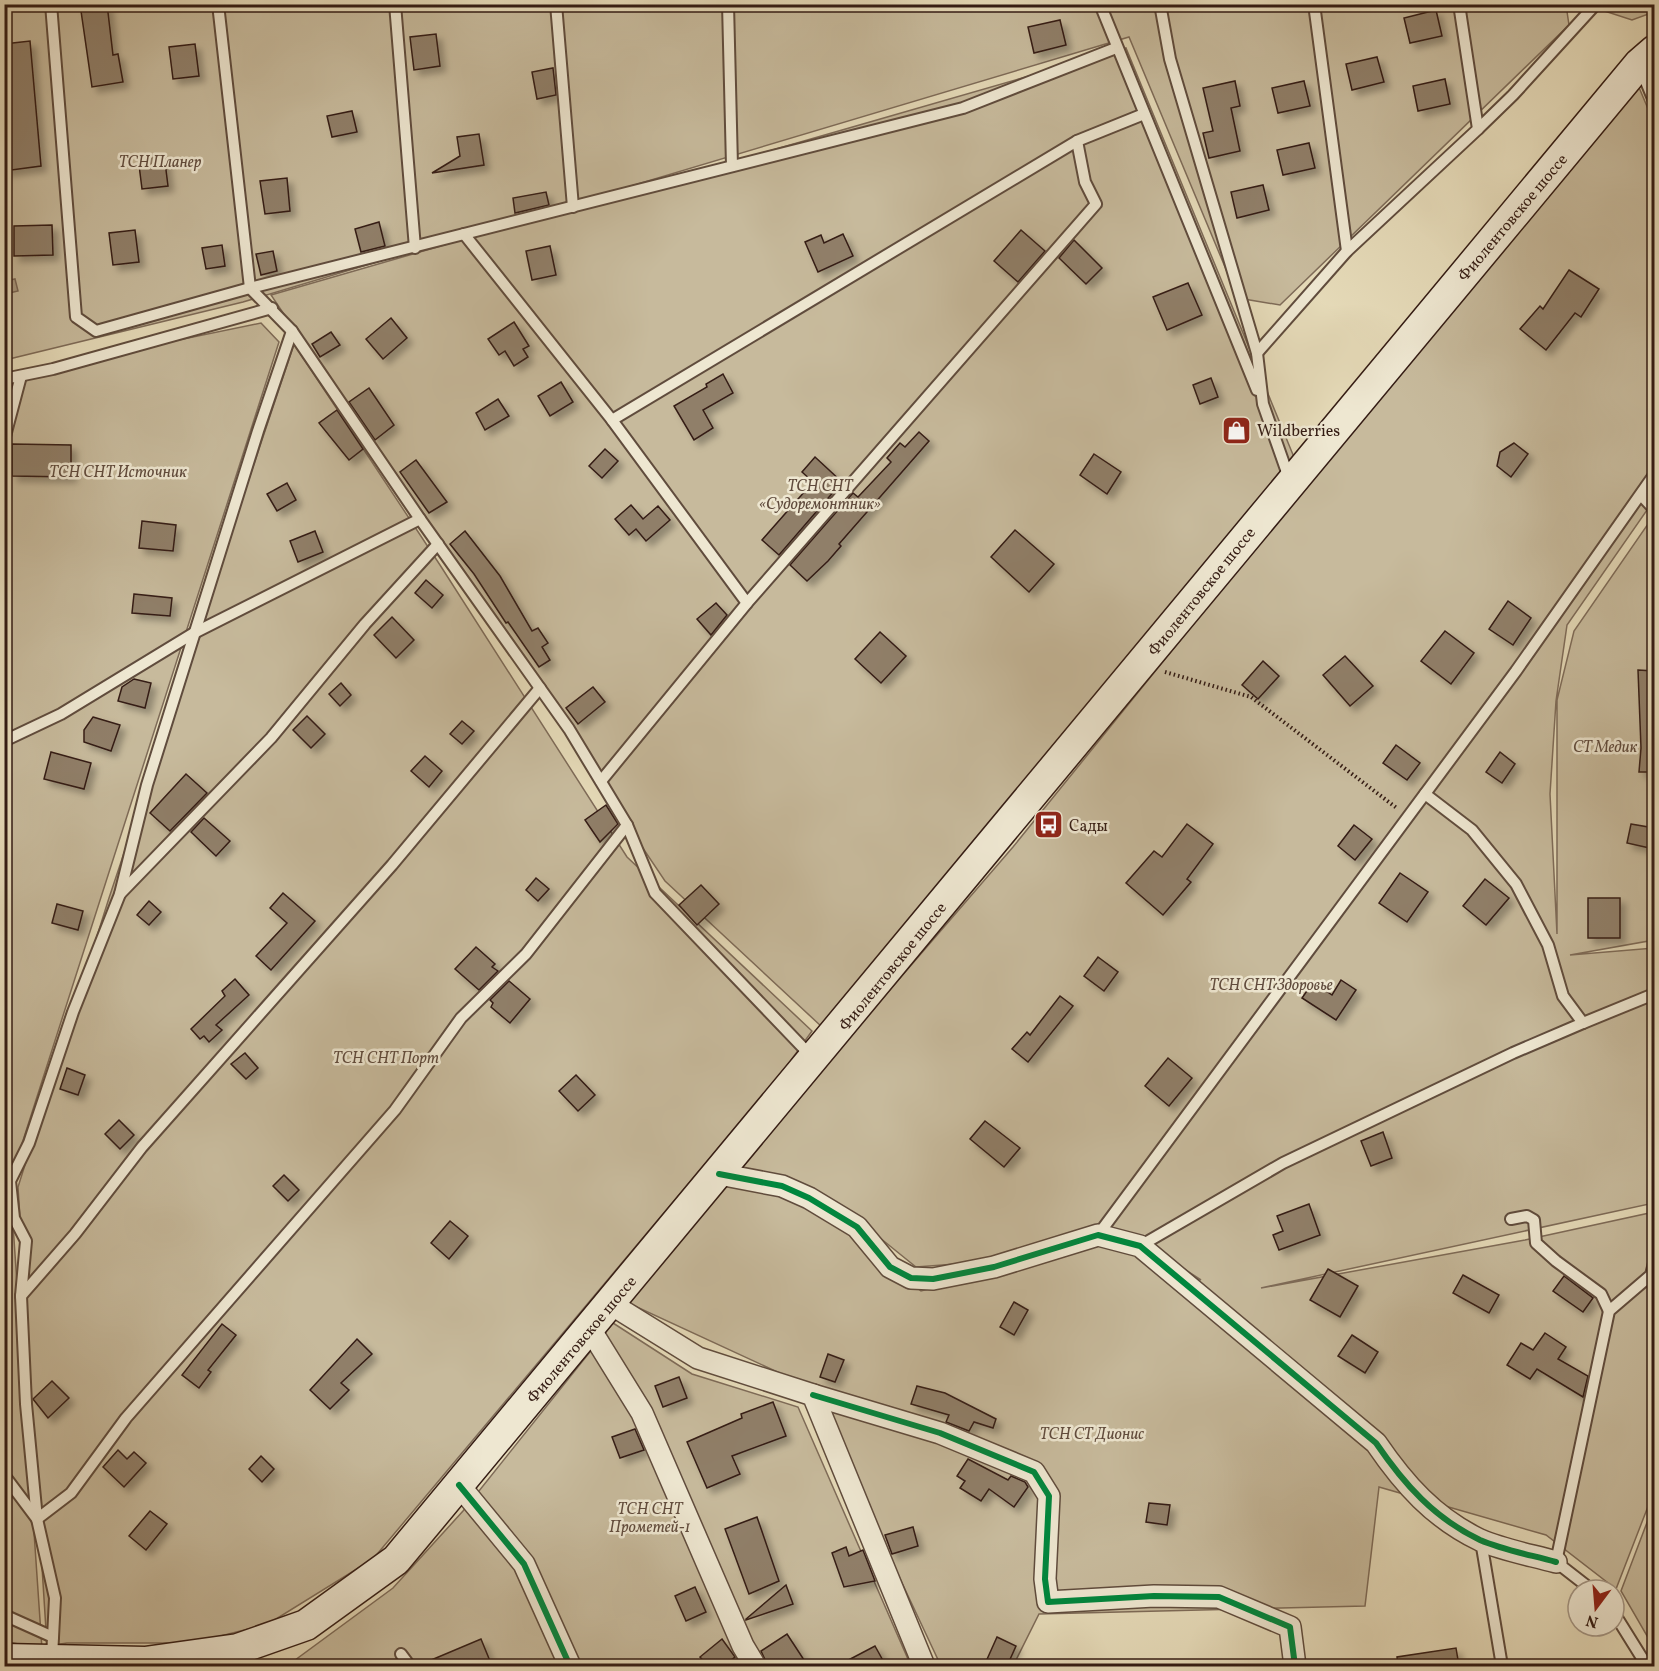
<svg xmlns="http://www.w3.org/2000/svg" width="1659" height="1671" font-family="Vollkorn,serif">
  <defs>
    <filter id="shadow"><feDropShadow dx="5.5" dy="5.5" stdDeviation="3" flood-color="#0004"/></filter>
  </defs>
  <rect width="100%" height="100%" fill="#e5dab8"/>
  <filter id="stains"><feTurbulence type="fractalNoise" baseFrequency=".00333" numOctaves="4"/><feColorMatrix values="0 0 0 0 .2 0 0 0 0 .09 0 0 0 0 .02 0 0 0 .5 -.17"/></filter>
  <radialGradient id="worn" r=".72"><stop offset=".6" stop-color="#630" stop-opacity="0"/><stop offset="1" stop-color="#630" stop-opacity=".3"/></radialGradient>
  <g fill="#c7ba9c" stroke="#7e6b58" stroke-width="1.5">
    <polygon points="5,5 1566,5 1569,25 1280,305 1238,298 1129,37 243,302 5,360"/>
    <polygon points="1586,5 1654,5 1654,12 1632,20"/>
    <polygon points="1126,48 1296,462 822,1027 665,881 271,295"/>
    <polygon points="1635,78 1654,123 1654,500 1567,625 1556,701 1550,794 1557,934 1557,700 1574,631 1650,521 1654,522 1654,940 1570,955 1654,948 1654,1203 1261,1288 1525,1240 1654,1212 1654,1491 1616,1589 1546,1535 1379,1487 1365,1606 1039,1614 1013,1666 941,1666 810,1387 626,1302 728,1182 800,1196 921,1291 1101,1245 1138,1254 1201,1280 1128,1232 1091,1230 969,1263 916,1267 864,1225 813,1190 731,1174 1013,847"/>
    <polygon points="261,323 279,342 10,1181 42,1649 4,1641 4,376"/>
    <polygon points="294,344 440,565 627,857 812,1031 784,1070 373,1559 268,1624 193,1643 67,1643 47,1646 18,1187 109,898"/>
    <polygon points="613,1323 692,1374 798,1407 911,1666 287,1666 393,1588 463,1511"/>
    <polygon points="1654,1504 1654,1648 1621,1591"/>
  </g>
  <polygon fill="#a99980" stroke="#7a6755" stroke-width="1.5" points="15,279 18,291 5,294 5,281"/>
  <g fill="#907f69" stroke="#341c14" stroke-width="1.5" filter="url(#shadow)">
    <polygon points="80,4 107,4 113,55 118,54 123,82 92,87"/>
    <polygon points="1436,10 1442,36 1410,43 1404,18"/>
    <polygon points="1060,20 1066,45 1034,53 1028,27"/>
    <polygon points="436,34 440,66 414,70 410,37"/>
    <polygon points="30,41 41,166 4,171 4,44"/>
    <polygon points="195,44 199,76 173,79 169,47"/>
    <polygon points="1377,57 1384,82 1352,90 1346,64"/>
    <polygon points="553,68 556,95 537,99 532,72"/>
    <polygon points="1445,79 1450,104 1418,111 1413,86"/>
    <polygon points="1235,81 1240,106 1231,108 1240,151 1209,158 1203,133 1213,131 1203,88"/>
    <polygon points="1304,81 1310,106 1278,113 1272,88"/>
    <polygon points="352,111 357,132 332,137 327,116"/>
    <polygon points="479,134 484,165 432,173 460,156 457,137"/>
    <polygon points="1309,143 1315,168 1283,175 1277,150"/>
    <polygon points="164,154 168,186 142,189 138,157"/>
    <polygon points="287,178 290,211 265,214 260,181"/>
    <polygon points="1263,185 1269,210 1237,218 1231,192"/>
    <polygon points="546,192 549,205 515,213 513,198"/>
    <polygon points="379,222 385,246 361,252 355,229"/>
    <polygon points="52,225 53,255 14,256 14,226"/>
    <polygon points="135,230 139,262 113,265 109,233"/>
    <polygon points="1021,230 1045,251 1018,282 994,261"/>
    <polygon points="843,234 853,256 818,272 805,242 821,235 824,243"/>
    <polygon points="1074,240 1102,268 1086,284 1059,258"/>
    <polygon points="222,245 225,266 206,269 202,248"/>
    <polygon points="550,246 556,275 532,280 526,251"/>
    <polygon points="273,251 277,271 261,275 256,254"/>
    <polygon points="1569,270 1599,289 1581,317 1575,313 1546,350 1520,329 1540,306 1543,309"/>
    <polygon points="1188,283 1202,315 1167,330 1153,297"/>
    <polygon points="391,318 407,338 383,359 366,339"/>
    <polygon points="514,322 529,346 523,349 528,357 514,366 505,351 499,355 488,339"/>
    <polygon points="331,332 340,345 320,357 312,344"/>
    <polygon points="723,374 733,393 703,410 713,428 694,440 674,406 707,387 706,384"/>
    <polygon points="1211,378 1218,397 1200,404 1193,385"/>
    <polygon points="561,382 573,402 550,416 538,396"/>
    <polygon points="369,388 394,425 375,440 349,402"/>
    <polygon points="498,399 509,416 485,430 476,413"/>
    <polygon points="337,410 363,449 349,460 319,423"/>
    <polygon points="919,432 929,441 839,544 841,546 828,561 807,581 790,565 853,493 858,497 891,462 887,458 900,443 905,447"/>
    <polygon points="1514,443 1528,454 1511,477 1497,466 1500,452"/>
    <polygon points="12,444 71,445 71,477 12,476"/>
    <polygon points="605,449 618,461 602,478 589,466"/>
    <polygon points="1094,454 1121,472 1107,494 1080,475"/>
    <polygon points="815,457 842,482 779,555 762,540 813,482 802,472"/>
    <polygon points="416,460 447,502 429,513 400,472"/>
    <polygon points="287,483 296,500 277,511 267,494"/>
    <polygon points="631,505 643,519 658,506 670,520 646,541 636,529 629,535 615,519"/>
    <polygon points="142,521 176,525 173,551 139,548"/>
    <polygon points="1015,530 1054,564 1029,592 991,557"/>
    <polygon points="315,531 323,552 298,562 290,541"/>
    <polygon points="465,531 500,576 532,631 538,628 548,643 542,647 550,660 539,667 508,622 506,623 474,574 450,544"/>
    <polygon points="426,580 443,595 432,608 415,593"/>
    <polygon points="134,594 172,598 170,616 132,613"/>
    <polygon points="1508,601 1531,618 1513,645 1489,629"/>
    <polygon points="716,603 727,615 711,635 697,619"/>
    <polygon points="392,617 414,640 396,658 374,635"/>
    <polygon points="1445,631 1474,653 1451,684 1421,661"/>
    <polygon points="880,632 906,656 881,683 855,659"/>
    <polygon points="1345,656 1373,686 1350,706 1323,675"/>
    <polygon points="1263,661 1279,676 1258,699 1242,685"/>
    <polygon points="1638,670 1654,671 1654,772 1639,772 1641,748"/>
    <polygon points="134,679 151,683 145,708 118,701 122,687"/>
    <polygon points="341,683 351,695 340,706 329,694"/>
    <polygon points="593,687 605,702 578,724 566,708"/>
    <polygon points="307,716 325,734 311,748 293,730"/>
    <polygon points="93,717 120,725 111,751 84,742 84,730"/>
    <polygon points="462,721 474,731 462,744 450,734"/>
    <polygon points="1396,745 1420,763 1407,780 1383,763"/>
    <polygon points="51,752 91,763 84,789 44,779"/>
    <polygon points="1500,752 1515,764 1502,783 1486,772"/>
    <polygon points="425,756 442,771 429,787 411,771"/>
    <polygon points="186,774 207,793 170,831 150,813"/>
    <polygon points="606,805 618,824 600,842 585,820"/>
    <polygon points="204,818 230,841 216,856 191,832"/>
    <polygon points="1187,824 1213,844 1187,879 1191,882 1163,915 1126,883 1154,851 1162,857"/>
    <polygon points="1631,824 1654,828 1654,849 1627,843"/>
    <polygon points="1354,825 1372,839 1355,860 1338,846"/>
    <polygon points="1400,873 1428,892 1407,922 1379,903"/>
    <polygon points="536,878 549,889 538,901 526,890"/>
    <polygon points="1485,879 1509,898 1486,925 1463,906"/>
    <polygon points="701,885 719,904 697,925 679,905"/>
    <polygon points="283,893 315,921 271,970 256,956 287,923 270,908"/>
    <rect x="1588" y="898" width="32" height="40"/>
    <polygon points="149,901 161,912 149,925 137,915"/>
    <polygon points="57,904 83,911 78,930 52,923"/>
    <polygon points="476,947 495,964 492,967 498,971 479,990 455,969"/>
    <polygon points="1098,957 1118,972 1104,991 1084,976"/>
    <polygon points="235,979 249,995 216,1025 222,1030 209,1042 204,1036 200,1039 191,1029 225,996 222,991"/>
    <polygon points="1341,980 1356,990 1336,1020 1302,998 1313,982 1332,995"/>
    <polygon points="509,981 530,999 510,1023 491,1007 493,1003 490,1000"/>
    <polygon points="1060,996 1073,1006 1028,1062 1012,1049 1027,1032 1030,1035"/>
    <polygon points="245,1053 258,1068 246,1079 231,1064"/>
    <polygon points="1168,1058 1192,1078 1169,1106 1145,1086"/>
    <polygon points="67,1068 85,1075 78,1095 60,1089"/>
    <polygon points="576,1075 595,1095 578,1111 559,1091"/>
    <polygon points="119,1120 134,1135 120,1149 105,1134"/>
    <polygon points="985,1121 1020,1148 1004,1167 970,1139"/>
    <polygon points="1383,1132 1392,1158 1371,1166 1361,1141"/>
    <polygon points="284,1175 299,1190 288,1201 273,1186"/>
    <polygon points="1309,1204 1320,1235 1279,1250 1273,1235 1283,1231 1277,1216"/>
    <polygon points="450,1221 468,1236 449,1259 431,1243"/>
    <polygon points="1328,1269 1358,1286 1340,1317 1310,1300"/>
    <polygon points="1463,1275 1499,1295 1489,1313 1453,1293"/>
    <polygon points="1564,1276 1593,1298 1583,1312 1553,1291"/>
    <polygon points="1014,1302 1028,1310 1014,1335 1000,1327"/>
    <polygon points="222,1324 236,1335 208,1370 211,1372 199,1388 182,1375"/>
    <polygon points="1545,1333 1566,1347 1558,1359 1588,1376 1583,1397 1537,1369 1530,1379 1507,1365 1521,1343 1533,1350"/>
    <polygon points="1352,1335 1378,1352 1365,1373 1338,1356"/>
    <polygon points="357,1339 372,1354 341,1383 349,1390 330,1409 310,1390"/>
    <polygon points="828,1354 844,1360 835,1382 820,1377"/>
    <polygon points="679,1377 687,1398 663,1407 655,1386"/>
    <polygon points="52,1381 69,1398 48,1418 33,1399"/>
    <polygon points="917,1386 945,1393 996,1419 993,1428 974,1422 969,1431 946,1422 949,1415 911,1404"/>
    <polygon points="773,1402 786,1436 732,1456 740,1474 707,1488 687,1442 742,1418 741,1414"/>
    <polygon points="635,1429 644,1450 620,1458 612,1437"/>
    <polygon points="118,1450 127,1459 134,1452 146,1463 124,1487 103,1467"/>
    <polygon points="261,1456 274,1469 262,1482 249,1469"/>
    <polygon points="968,1459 1008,1480 1011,1476 1025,1482 1028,1487 1014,1507 989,1489 981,1501 960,1488 965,1481 957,1476"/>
    <polygon points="1149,1503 1170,1505 1167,1525 1146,1522"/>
    <polygon points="150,1511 167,1524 146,1550 129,1536"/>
    <polygon points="757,1517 779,1581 749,1594 725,1529"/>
    <polygon points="913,1527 918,1546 892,1554 885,1535"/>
    <polygon points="846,1547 849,1556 863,1550 875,1581 844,1587 832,1553"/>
    <polygon points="786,1585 793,1604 746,1620 746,1619"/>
    <polygon points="695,1587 706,1612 686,1621 675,1596"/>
    <polygon points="787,1634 808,1666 768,1666 761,1651"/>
    <polygon points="997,1637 1016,1646 1007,1666 984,1666"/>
    <polygon points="481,1639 492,1666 417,1666"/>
    <polygon points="722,1639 735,1657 723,1666 708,1666 700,1657"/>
    <polygon points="875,1646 886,1666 837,1666"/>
    <polygon points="1456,1648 1459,1666 1398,1666 1397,1657"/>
  </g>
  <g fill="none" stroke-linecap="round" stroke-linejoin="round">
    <defs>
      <g id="lane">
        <polyline points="51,4 76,317 96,331 250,288 963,108 1116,48"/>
        <polyline points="218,4 250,288 292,331 420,519 569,729 627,825 655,893 812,1057"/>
        <polyline points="395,4 415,248"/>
        <polyline points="556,4 573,207"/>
        <polyline points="728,4 732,166"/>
        <polyline points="1100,4 1257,390"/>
        <polyline points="1160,4 1170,59 1257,353 1263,404 1289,478"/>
        <polyline points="1314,4 1347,251"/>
        <polyline points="1640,67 1654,101"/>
        <polyline points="1478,129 1513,95 1596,4"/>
        <polyline points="464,234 612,420 747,603"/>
        <polyline points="1257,353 1347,251 1478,129 1459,4"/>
        <polyline points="4,379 53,369 272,308"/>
        <polyline points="612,420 1077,141 1144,114"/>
        <polyline points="4,440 21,376"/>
        <polyline points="1641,495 1654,509"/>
        <polyline points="4,741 61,714 194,633 420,519"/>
        <polyline points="601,781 747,603 1096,204 1085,182 1077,141"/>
        <polyline points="120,894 271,738 365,624 438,544"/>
        <polyline points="1583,1023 1654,994"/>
        <polyline points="1511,1219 1527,1216 1534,1220 1536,1243 1556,1261 1601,1294 1609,1311"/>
        <polyline points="1098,1235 1516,671 1654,475"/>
        <polyline points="1140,1246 1283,1163 1513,1053 1583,1023 1563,996 1548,945 1516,884 1472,830 1425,794"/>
        <polyline points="21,1296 75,1234 142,1147 392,865 540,688"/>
        <polyline points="4,1475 37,1519 71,1493 126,1418 395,1110 461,1018 526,954 627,825"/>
        <polyline points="1481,1541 1502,1666"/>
        <polyline points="1592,1590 1556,1562 1609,1311 1651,1275 1654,1263"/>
        <polyline points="1614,1613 1647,1666"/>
        <polyline points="4,1615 53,1637"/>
        <polyline points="401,1654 410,1666"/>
        <polyline points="52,1657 55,1598 37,1519 26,1404 21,1296 26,1241 14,1218 10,1181 29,1143 73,1012 120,894 147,785 258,431 292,331"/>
      </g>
      <g id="street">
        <path d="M719 1174 782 1186 809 1198 857 1227 890 1267 911 1278 933 1279 994 1267 1098 1235 1140 1246 1376 1443C1404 1484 1434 1518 1480 1540 1503 1550 1531 1555 1556 1562"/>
        <polyline points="611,1304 698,1358 813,1395 924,1666"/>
        <polyline points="590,1329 642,1413 743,1646 755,1666"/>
        <polyline points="813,1395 940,1433 1034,1472 1049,1496 1045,1579 1048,1602 1154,1596 1219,1597 1290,1627 1295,1666"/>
        <polyline points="459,1485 524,1564 570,1666"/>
      </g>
      <polyline id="secondary" points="4,1659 145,1662 238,1649 306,1625 396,1560 1639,64 1654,51"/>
    </defs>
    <use href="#lane" stroke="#604c3d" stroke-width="14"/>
    <use href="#street" stroke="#604c3d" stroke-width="24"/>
    <use href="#secondary" stroke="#341c14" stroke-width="33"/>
    <polyline stroke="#341c14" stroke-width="4" stroke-dasharray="1.5 3" stroke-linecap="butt" points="1165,672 1251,697 1398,809"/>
    <use href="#lane" stroke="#eee7d1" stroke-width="10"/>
    <use href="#street" stroke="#eee7d1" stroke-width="21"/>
    <use href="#secondary" stroke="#eee7d1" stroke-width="30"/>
    <defs>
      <g id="cycleway">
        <path d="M719 1174 782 1186 809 1198 857 1227 890 1267 911 1278 933 1279 994 1267 1098 1235 1140 1246 1376 1443C1404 1484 1434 1518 1480 1540 1503 1550 1531 1555 1556 1562"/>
        <polyline points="813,1395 940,1433 1034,1472 1049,1496 1045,1579 1048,1602 1154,1596 1219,1597 1290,1627 1295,1666"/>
        <polyline points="459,1485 524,1564 570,1666"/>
      </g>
    </defs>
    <use href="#cycleway" stroke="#eee7d1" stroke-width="10"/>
    <use href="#cycleway" stroke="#00873e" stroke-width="6"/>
  </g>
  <defs>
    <symbol id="shop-square" viewBox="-11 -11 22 22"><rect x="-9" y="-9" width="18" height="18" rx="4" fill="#8f2418" stroke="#eee7d1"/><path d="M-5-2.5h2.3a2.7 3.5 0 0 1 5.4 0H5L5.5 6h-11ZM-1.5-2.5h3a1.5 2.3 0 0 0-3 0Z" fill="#fff"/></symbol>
    <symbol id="bus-square" viewBox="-11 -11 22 22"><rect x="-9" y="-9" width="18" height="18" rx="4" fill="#8f2418" stroke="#eee7d1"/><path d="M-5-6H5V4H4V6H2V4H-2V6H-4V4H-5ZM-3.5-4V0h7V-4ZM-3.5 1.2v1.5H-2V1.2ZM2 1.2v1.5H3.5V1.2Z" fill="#fff"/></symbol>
  </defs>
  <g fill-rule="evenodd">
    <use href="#shop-square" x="1220" y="414" width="33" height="33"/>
    <use href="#bus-square" x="1032" y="808" width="33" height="33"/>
  </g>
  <g text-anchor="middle" stroke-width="5" stroke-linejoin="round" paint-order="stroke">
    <g font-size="16" font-style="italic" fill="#604b3d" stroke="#eee7d1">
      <text x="160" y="167">ТСН Планер</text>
      <text x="118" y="477">ТСН СНТ Источник</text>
      <text x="820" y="491">ТСН СНТ<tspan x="820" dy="18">«Судоремонтник»</tspan></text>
      <text x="1605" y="752">СТ Медик</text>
      <text x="1271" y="990">ТСН СНТ Здоровье</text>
      <text x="386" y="1063">ТСН СНТ Порт</text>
      <text x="1092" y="1439">ТСН СТ Дионис</text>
      <text x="650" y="1514">ТСН СНТ<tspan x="650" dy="18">Прометей-1</tspan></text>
    </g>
    <g font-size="16" fill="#341c14" stroke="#eee7d1">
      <text transform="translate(1512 217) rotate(-50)" y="6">Фиолентовское шоссе</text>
      <text transform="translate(1201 591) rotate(-51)" y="6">Фиолентовское шоссе</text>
      <text transform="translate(892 966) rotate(-51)" y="6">Фиолентовское шоссе</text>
      <text transform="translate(581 1339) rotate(-50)" y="6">Фиолентовское шоссе</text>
    </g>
    <g font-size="16" fill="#341c14" stroke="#eee7d1" text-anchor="start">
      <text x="1257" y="436">Wildberries</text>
      <text x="1069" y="831">Сады</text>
    </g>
  </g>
  <rect width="1659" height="1671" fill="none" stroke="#e5dab8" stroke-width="24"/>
  <rect x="6" y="6" width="1647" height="1659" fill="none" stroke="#341c14" stroke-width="3"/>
  <rect x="12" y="12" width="1635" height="1647" fill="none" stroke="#341c14" stroke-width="1.5"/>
  <g transform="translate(1596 1608) rotate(196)"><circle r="28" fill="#eee7d1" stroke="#a49685" stroke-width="1.5"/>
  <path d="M0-4.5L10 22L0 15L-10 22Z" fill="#8f2418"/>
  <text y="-9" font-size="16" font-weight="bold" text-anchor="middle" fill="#341c14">N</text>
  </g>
  <rect width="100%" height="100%" filter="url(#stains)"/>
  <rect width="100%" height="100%" fill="url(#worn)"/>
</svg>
